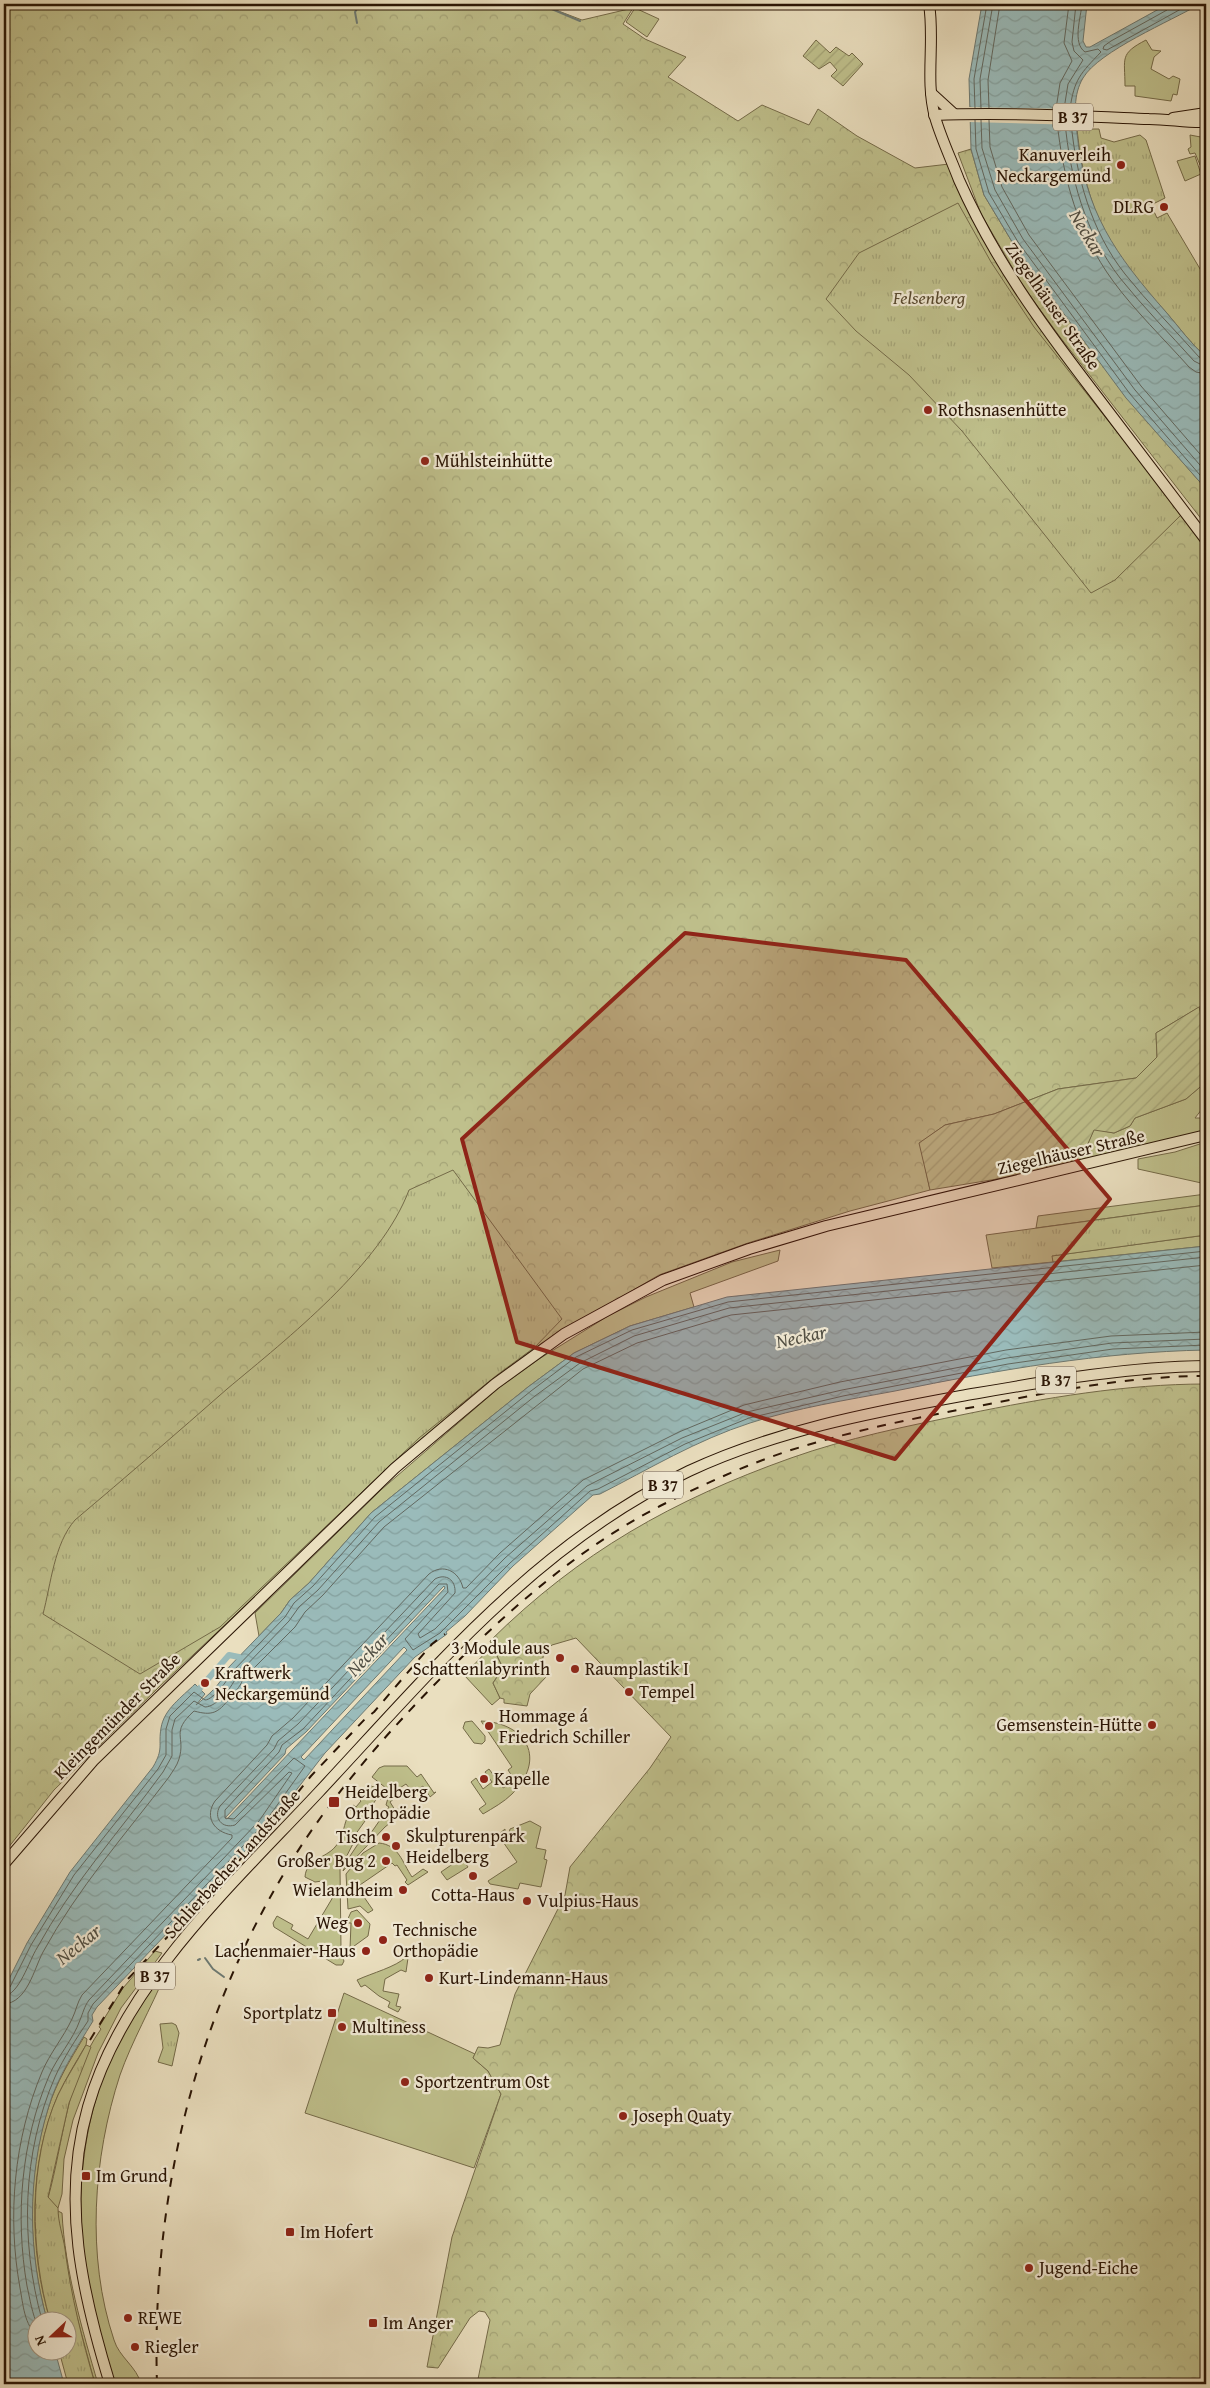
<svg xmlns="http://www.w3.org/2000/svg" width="1210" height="2388" font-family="'Gentium Book Plus',serif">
  <defs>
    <pattern id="forest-crowns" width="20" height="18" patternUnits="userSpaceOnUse" patternTransform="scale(1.25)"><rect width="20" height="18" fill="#bfc08c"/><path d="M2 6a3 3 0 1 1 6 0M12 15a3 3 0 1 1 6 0" fill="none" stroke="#a4a477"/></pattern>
    <pattern id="park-tufts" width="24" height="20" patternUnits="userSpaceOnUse" patternTransform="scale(1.25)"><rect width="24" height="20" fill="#bfc08c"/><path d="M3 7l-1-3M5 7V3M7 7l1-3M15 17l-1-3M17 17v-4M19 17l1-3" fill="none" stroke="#a4a477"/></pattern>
    <pattern id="garden-furrows" width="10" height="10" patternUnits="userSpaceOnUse" patternTransform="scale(1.25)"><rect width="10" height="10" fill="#bfc08c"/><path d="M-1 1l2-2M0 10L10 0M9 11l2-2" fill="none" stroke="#a4a477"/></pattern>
    <pattern id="water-waves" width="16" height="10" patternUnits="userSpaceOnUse" patternTransform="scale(1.25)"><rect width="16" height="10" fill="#9abbba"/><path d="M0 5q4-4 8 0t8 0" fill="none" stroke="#85a09e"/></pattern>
  </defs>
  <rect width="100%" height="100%" fill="#eadfbf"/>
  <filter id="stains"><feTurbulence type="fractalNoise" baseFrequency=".004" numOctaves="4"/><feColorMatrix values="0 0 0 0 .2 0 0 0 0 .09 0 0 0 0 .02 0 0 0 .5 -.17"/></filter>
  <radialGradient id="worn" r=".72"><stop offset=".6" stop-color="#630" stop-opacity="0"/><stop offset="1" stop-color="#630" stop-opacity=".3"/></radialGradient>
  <g fill="#bfc08c" stroke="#746a48">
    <polygon points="635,8 659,19 647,37 626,22"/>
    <path d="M1146 40 1152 50 1161 51 1154 57 1151 69 1169 79 1173 76 1180 79 1177 95 1173 94 1171 101 1135 96V86H1125C1125 58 1119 54 1146 40Z"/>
    <polygon points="1190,135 1206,138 1206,167 1205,164 1200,165 1195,153 1190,154 1188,149 1191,147"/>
    <polygon points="1195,156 1201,174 1185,181 1177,161"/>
    <polygon points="1206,1082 1206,1104 1195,1118 1206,1118 1206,1130 1046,1171 1049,1152 1086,1148 1094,1129 1114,1133 1130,1126 1135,1118 1186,1099"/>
    <polygon points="1206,1142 1206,1184 1138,1169 1138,1159 1175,1152"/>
    <polygon points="1206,1194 1206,1205 1036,1228 1038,1216"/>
    <polygon points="1206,1235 1206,1246 1053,1262 1051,1256"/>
    <polygon points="780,1250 778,1261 690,1293 694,1307 630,1326 574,1353 528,1387 371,1513 309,1583 290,1600 281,1613 259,1636 255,1613 382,1489 501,1386 539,1359 608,1316 646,1297 732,1262"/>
    <polygon points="492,1646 503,1668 493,1683 500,1698 492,1705 464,1675"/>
    <polygon points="472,1721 485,1736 485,1741 482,1744 474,1743 463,1728 465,1722"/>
    <path d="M481 1721C527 1723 547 1759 512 1794 504 1802 493 1808 483 1814L479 1809 486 1804 471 1782 476 1778 483 1789 492 1782 485 1772 489 1769 503 1788 509 1784 511 1786 516 1782 508 1770 512 1767Z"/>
    <polygon points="384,1766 407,1766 417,1777 421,1774 434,1793 436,1792 430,1797 423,1786 413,1793 406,1784 392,1793 395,1798 390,1802 395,1810 406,1806 407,1809 385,1827 343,1871 348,1859 362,1838 366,1840 389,1807 386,1805 388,1798 386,1788 372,1777 379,1768"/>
    <path d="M371 1786 379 1789 381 1799 377 1798 363 1819 365 1821 355 1835 357 1836 340 1869 341 1948 332 1950 334 1958 342 1957 344 1961 342 1965H336L274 1927 273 1923 277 1916 293 1925 291 1929 308 1939 333 1897 324 1892 322 1881 315 1882 305 1877C306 1859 326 1858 335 1847 343 1839 343 1828 347 1818L351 1819 354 1812 350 1810 353 1805 356 1807 361 1801 358 1798Z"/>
    <polygon points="530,1821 541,1827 536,1848 546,1850 544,1859 547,1860 541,1887 520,1883 518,1889 490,1884 488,1881 517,1862 501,1839 496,1843 493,1839 505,1829 505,1833 509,1833 510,1829"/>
    <path d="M379 1843C399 1845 402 1862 412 1877L423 1869 428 1872 408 1885 405 1882 407 1880 397 1865 395 1866 392 1863 357 1887 373 1910 368 1913 360 1906 348 1909 346 1874 363 1853Z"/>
    <polygon points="466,1855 470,1861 466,1864 468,1867 447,1880 441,1872"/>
    <polygon points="357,1910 370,1924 368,1936 350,1949 351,1923 346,1923 351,1912"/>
    <path d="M155 1951 162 1953 121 2008 98 2053 73 2120 64 2159 62 2194 58 2208 48 2198C64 2141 66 2078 101 2029L99 2027 123 1988Z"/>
    <path d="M406 1957 408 1958 406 1972 401 1970 385 1979 383 1991 399 1994 396 2006 401 2007 398 2012 388 2007 390 2002 379 1996 365 1985 361 1987 357 1980C372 1973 396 1967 406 1957Z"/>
    <path d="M165 1975C151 2008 132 2041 120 2075 93 2158 86 2256 114 2340 119 2357 137 2367 141 2384H114C105 2348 93 2311 86 2274 69 2173 92 2050 165 1975Z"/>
    <polygon points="344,1993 475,2054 473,2058 488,2071 501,2094 474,2168 305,2113"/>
    <path d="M84 2037 87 2039 86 2045C76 2062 66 2078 58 2095 28 2164 29 2250 50 2320H47C28 2252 26 2176 48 2109 56 2083 70 2060 84 2037Z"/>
    <path d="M58 2211 62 2213C65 2271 82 2329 98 2384H95L71 2295 65 2248 58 2225Z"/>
  </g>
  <g fill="url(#forest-crowns)" stroke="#746a48">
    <polygon points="4,4 540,4 582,20 633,8 623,24 645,39 686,57 668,77 738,121 762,105 809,125 818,109 857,136 915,168 949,164 1001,270 1033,319 1177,508 1206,541 1206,1003 1156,1033 1157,1057 1136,1078 1058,1089 994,1114 945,1125 920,1143 930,1190 850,1211 748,1243 659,1275 536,1347 479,1389 392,1467 158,1688 54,1790 4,1853"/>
    <polygon points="971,149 984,195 1014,245 1126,397 1206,489 1206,525 1060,337 1025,289 981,214 958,153"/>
    <path d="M1206 1384V2384H477L490 2320 485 2312 479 2311 470 2318 438 2368 427 2367 452 2237 501 2094 488 2071 473 2058 478 2047 488 2048 500 2045 515 1994 565 1895 570 1867 650 1768 671 1737 576 1638 552 1645 544 1652 542 1663 546 1677 530 1694 527 1706 504 1703V1699L500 1698 493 1683 503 1668 490 1641C580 1552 673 1500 791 1458 847 1438 908 1426 966 1414 1045 1398 1125 1384 1206 1384Z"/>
  </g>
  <g fill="url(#park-tufts)" stroke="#746a48">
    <path d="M1077 129H1099L1101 138 1114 142 1140 135 1146 140 1165 198 1151 205 1157 218 1167 213 1206 279V357C1191 344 1178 326 1165 311 1153 298 1140 285 1129 271 1097 231 1082 180 1077 129Z"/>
    <polygon points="958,203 991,262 1034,327 1182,514 1115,580 1091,593 962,431 909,375 856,331 826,299 859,253"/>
    <path d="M453 1170 562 1319 535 1347 497 1375 419 1438 220 1627 140 1674 43 1614C51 1584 54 1544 75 1520 126 1477 177 1433 227 1389 288 1338 381 1265 409 1190Z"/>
    <polygon points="1206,1205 1206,1235 1052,1256 1053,1262 992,1268 986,1235"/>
    <polygon points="172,2023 176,2025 179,2033 172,2066 158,2062 163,2048 160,2024"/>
    <path d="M86 2045 91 2047 69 2103 48 2197 58 2208C58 2223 63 2235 65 2249 71 2296 82 2339 95 2384H68L59 2351 68 2350V2320H50C30 2251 28 2162 58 2095 66 2078 77 2062 86 2045Z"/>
  </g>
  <g fill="url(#garden-furrows)" stroke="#746a48">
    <polygon points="816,40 830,53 836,47 849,56 852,53 863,64 843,86 831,76 837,70 830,62 819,69 803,56"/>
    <polygon points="1199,1007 1206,1034 1206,1082 1186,1099 1135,1118 1130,1126 1114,1133 1094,1130 1086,1148 1049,1152 1046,1171 930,1190 919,1143 945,1125 994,1114 1058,1089 1136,1078 1157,1057 1156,1033"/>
  </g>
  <g fill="url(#water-waves)" stroke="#6d7972" fill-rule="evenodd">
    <path d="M982 4H1087L1083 41 1086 47H1090L1168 4H1200C1171 21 1099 51 1083 78 1073 95 1075 114 1077 133 1085 212 1115 254 1166 312 1179 327 1191 344 1206 357V489L1126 398 1072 325 1014 245 984 195 971 149 969 79Z"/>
    <path d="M1206 1246V1350C1101 1352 998 1370 895 1391 847 1400 796 1408 750 1423 697 1440 649 1469 600 1494L593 1495 513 1566 465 1616 446 1632 447 1634 415 1657 325 1753 267 1828 97 2007 92 2015 93 2021C76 2049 57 2077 48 2109 27 2178 28 2252 47 2320H38V2350L55 2351 64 2384H4V1989L27 1943 70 1872 153 1767C164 1748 158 1746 161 1728 164 1709 182 1697 195 1684L205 1694 196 1705C207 1696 221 1685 227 1669L281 1613 290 1600 309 1583 371 1513 528 1387 574 1353 630 1326 727 1297ZM444 1586 445 1588 227 1819 225 1818 285 1754 286 1749 306 1732ZM404 1647 407 1650 304 1760 301 1757Z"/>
  </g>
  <polygon fill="#eadfbf" points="967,107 1077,109 1079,125 968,122"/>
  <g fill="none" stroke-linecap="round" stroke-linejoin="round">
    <g stroke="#626860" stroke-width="1">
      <polyline points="1169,4 1167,10 1111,41 1104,46 1103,49 1107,50 1190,4"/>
      <polyline points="975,108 974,79 987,4"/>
      <polyline points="981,108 980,79 993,4"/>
      <polyline points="989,108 988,80 1000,4"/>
      <polyline points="1056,109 1060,83 1072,61 1064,43 1069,4"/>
      <polyline points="1064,109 1068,84 1083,60 1074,51 1072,42 1076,4"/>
      <path d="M1070 109C1074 79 1081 73 1101 52L1098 49 1085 52C1072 43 1081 17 1082 4"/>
      <polyline points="975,120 976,149 989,193 1018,242 1130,394 1206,482"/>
      <polyline points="981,120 982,148 995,190 1023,239 1135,390 1206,472"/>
      <polyline points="989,120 990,147 1002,187 1029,235 1141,386 1206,461"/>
      <path d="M1057 121C1063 179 1078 233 1113 281 1135 311 1164 339 1189 367L1196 372 1206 374"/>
      <path d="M1065 122C1070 177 1085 233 1120 278 1143 307 1170 334 1194 361L1206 367"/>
      <path d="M1071 122C1076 176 1091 231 1125 274 1148 303 1174 329 1199 357L1206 360"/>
      <path d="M4 1990 10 1987 31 1945 74 1875 158 1769 166 1755V1729L170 1716 194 1692 205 1700C213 1700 228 1680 232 1672L285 1617 294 1603 313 1586 375 1517 531 1391 576 1357 632 1330 728 1302 1206 1251"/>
      <path d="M4 1996C19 1995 29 1961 37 1948 72 1884 120 1831 163 1772L172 1756V1730L175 1719 194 1701 205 1707C217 1707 233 1686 237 1675L289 1621 299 1607 318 1590 379 1522 535 1396 580 1363 634 1336 729 1308 1206 1257"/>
      <path d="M4 2004C27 2003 34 1969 43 1952 78 1888 125 1835 169 1777 172 1772 177 1766 179 1759 186 1736 170 1733 194 1711 212 1716 218 1713 229 1699 234 1692 240 1688 243 1679L295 1627 305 1612 323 1595 384 1527 583 1369 637 1343 731 1315 1206 1265"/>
      <path d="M42 2320C20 2241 22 2153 55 2077 64 2057 76 2039 88 2021V2013L93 2004 263 1825 305 1766 294 1758 234 1819 225 1818V1810L279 1752 282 1745 303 1729 439 1584H447L448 1592 405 1639 413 1650 440 1633 510 1563 590 1491 598 1489 685 1444 749 1418 843 1396 1008 1364 1113 1349 1206 1345"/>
      <path d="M38 2326C32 2314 30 2299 27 2286 15 2216 21 2142 49 2076 57 2057 73 2040 80 2020 83 2013 84 2007 89 2000L259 1821 292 1773 289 1772 235 1825C222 1829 213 1818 220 1806L274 1749 278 1741 298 1724 435 1579C446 1573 456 1580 455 1593L418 1634 420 1638 435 1629 505 1558 587 1486 682 1438 747 1412 842 1390 1007 1358 1112 1343 1206 1339"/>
      <path d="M38 2336C24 2326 23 2303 20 2288 7 2216 14 2139 42 2072 50 2053 63 2038 72 2019 76 2011 77 2003 82 1995L232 1838V1835C214 1832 204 1817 215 1801L267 1745 272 1736 293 1718 429 1574C443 1563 459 1571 463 1588H466L500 1553 583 1480 679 1432 744 1405 840 1382 1006 1350 1111 1336 1206 1332"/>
    </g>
    <g stroke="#6d7972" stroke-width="2">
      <polyline points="540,4 580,21"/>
      <polyline points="357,23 355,12 360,4"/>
      <polyline points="205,1958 213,1969 224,1977"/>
      <polyline points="198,1960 200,1959"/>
    </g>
    <polyline stroke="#9abbba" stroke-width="6" points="200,1688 229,1655 239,1657"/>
    <defs>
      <g id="major">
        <path d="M929 4C935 41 925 80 935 117 941 138 951 159 959 180 994 259 1040 322 1092 390 1130 440 1168 490 1206 540"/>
        <polyline points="931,93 954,114"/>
        <path d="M934 115C1006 112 1078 116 1149 119 1169 119 1187 123 1206 122"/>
        <polyline points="1173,118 1206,113"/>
        <polyline points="4,1864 93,1761 395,1468 495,1384 564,1334 663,1280 749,1249 826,1226 1206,1135"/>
        <path d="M110 2384C82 2293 61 2201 88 2107 123 1984 232 1885 318 1793 430 1673 537 1543 689 1471 775 1431 868 1413 961 1396 1042 1382 1123 1367 1206 1366"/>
      </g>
    </defs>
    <use href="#major" stroke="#2a1505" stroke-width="12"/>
    <use href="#major" stroke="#eadfbf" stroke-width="10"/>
    <g stroke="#2a1505" stroke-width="2" stroke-dasharray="9 9" stroke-linecap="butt">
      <polyline points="90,2040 127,1980 266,1832 311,1776 365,1719 374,1712 432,1644 445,1634"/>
      <path d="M157 2384C151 2193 198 2001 305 1840 346 1779 396 1723 448 1671 512 1607 579 1548 660 1506 706 1483 754 1461 804 1446 861 1429 920 1417 979 1406 1055 1391 1129 1376 1206 1376"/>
    </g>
  </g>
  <path fill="#8f2418" fill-opacity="0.2" stroke="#8f2418" stroke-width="4" stroke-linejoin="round" d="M685 933 906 960 1110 1199 895 1459 517 1342 462 1139Z"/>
  <g fill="#8f2418" stroke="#f1ead5" stroke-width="2">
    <circle cx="1121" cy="165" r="5"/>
    <circle cx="1164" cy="207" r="5"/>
    <circle cx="928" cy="410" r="5"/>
    <circle cx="425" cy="461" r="5"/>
    <circle cx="560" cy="1658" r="5"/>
    <circle cx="575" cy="1669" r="5"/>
    <circle cx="205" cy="1683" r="5"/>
    <circle cx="629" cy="1692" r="5"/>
    <circle cx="1152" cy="1725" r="5"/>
    <circle cx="489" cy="1726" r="5"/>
    <circle cx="484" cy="1779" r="5"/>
    <rect x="328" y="1796" width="12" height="12" rx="2.5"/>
    <circle cx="386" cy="1837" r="5"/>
    <circle cx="396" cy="1846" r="5"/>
    <circle cx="386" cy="1861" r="5"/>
    <circle cx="473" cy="1876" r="5"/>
    <circle cx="403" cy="1890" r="5"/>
    <circle cx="527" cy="1901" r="5"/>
    <circle cx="358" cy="1923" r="5"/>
    <circle cx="383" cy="1940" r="5"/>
    <circle cx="366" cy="1951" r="5"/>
    <circle cx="429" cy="1978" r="5"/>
    <rect x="327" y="2008" width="10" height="10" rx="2.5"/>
    <circle cx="342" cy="2027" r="5"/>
    <circle cx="405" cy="2082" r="5"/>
    <circle cx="623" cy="2116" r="5"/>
    <rect x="81" y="2171" width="10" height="10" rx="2.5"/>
    <rect x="285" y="2227" width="10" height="10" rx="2.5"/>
    <circle cx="1029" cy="2268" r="5"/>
    <circle cx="128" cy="2318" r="5"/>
    <rect x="368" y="2318" width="10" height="10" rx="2.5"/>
    <circle cx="135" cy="2347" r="5"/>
  </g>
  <g text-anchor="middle" stroke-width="4.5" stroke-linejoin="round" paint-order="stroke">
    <g fill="#f1ead5" stroke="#665543" stroke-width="1">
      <rect x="1053" y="103.5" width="40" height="27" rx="4"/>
      <rect x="1036" y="1366.5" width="40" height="27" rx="4"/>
      <rect x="643" y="1471.5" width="40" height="27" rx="4"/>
      <rect x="135" y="1962.5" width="40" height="27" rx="4"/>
    </g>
    <g font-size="16" font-weight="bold" fill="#2a1505">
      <text x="1073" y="123">B 37</text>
      <text x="1056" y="1386">B 37</text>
      <text x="663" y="1491">B 37</text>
      <text x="155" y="1982">B 37</text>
    </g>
    <g font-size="18" fill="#2a1505" stroke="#f1ead5" text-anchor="start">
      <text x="1111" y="161" text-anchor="end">Kanuverleih<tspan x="1111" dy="21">Neckargemünd</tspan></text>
      <text x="1154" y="213" text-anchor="end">DLRG</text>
      <text x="938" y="416">Rothsnasenhütte</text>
      <text x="435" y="467">Mühlsteinhütte</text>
      <text x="550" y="1654" text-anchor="end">3 Module aus<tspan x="550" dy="21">Schattenlabyrinth</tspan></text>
      <text x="585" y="1675">Raumplastik I</text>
      <text x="215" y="1679">Kraftwerk<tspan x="215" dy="21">Neckargemünd</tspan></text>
      <text x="639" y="1698">Tempel</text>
      <text x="499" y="1722">Hommage á<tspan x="499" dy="21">Friedrich Schiller</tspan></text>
      <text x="1142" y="1731" text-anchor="end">Gemsenstein-Hütte</text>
      <text x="494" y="1785">Kapelle</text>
      <text x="345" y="1798">Heidelberg<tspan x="345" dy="21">Orthopädie</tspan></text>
      <text x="406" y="1842">Skulpturenpark<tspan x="406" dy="21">Heidelberg</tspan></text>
      <text x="376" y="1843" text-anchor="end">Tisch</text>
      <text x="376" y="1867" text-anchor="end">Großer Bug 2</text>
      <text x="393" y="1896" text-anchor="end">Wielandheim</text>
      <text x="473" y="1901" text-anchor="middle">Cotta-Haus</text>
      <text x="537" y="1907">Vulpius-Haus</text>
      <text x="348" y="1929" text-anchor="end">Weg</text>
      <text x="393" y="1936">Technische<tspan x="393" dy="21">Orthopädie</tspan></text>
      <text x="356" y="1957" text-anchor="end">Lachenmaier-Haus</text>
      <text x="439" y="1984">Kurt-Lindemann-Haus</text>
      <text x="322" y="2019" text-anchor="end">Sportplatz</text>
      <text x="352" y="2033">Multiness</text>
      <text x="415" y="2088">Sportzentrum Ost</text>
      <text x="633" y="2122">Joseph Quaty</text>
      <text x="96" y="2182">Im Grund</text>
      <text x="300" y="2238">Im Hofert</text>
      <text x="1039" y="2274">Jugend-Eiche</text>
      <text x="138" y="2324">REWE</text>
      <text x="383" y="2329">Im Anger</text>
      <text x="145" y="2353">Riegler</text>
    </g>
    <g font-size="18" font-style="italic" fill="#57482e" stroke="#f1ead5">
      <text x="929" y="304">Felsenberg</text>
    </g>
    <g font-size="18" fill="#2a1505" stroke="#f1ead5">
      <text transform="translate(1053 306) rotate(55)" y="6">Ziegelhäuser Straße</text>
      <text transform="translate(1071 1152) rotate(-13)" y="6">Ziegelhäuser Straße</text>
      <text transform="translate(117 1716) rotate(-45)" y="6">Kleingemünder Straße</text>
      <text transform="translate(232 1864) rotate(-48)" y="6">Schlierbacher Landstraße</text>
    </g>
    <g font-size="19" font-style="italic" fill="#514f44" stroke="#f1ead5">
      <text transform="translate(1088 233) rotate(59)" y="7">Neckar</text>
      <text transform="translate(801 1336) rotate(-12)" y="7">Neckar</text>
      <text transform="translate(367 1654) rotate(-47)" y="7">Neckar</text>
      <text transform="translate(78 1944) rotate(-39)" y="7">Neckar</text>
    </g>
  </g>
  <rect width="1210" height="2388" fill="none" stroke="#eadfbf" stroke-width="20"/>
  <rect x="5" y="5" width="1200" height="2378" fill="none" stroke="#2a1505" stroke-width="2.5"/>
  <rect x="10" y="10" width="1190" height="2368" fill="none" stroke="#2a1505"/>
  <g transform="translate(52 2336) rotate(248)"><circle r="24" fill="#f1ead5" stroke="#a19582"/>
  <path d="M0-4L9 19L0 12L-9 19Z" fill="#8f2418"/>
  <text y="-8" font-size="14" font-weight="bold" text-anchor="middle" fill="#2a1505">N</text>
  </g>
  <rect width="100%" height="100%" filter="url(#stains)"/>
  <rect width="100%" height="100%" fill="url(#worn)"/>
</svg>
